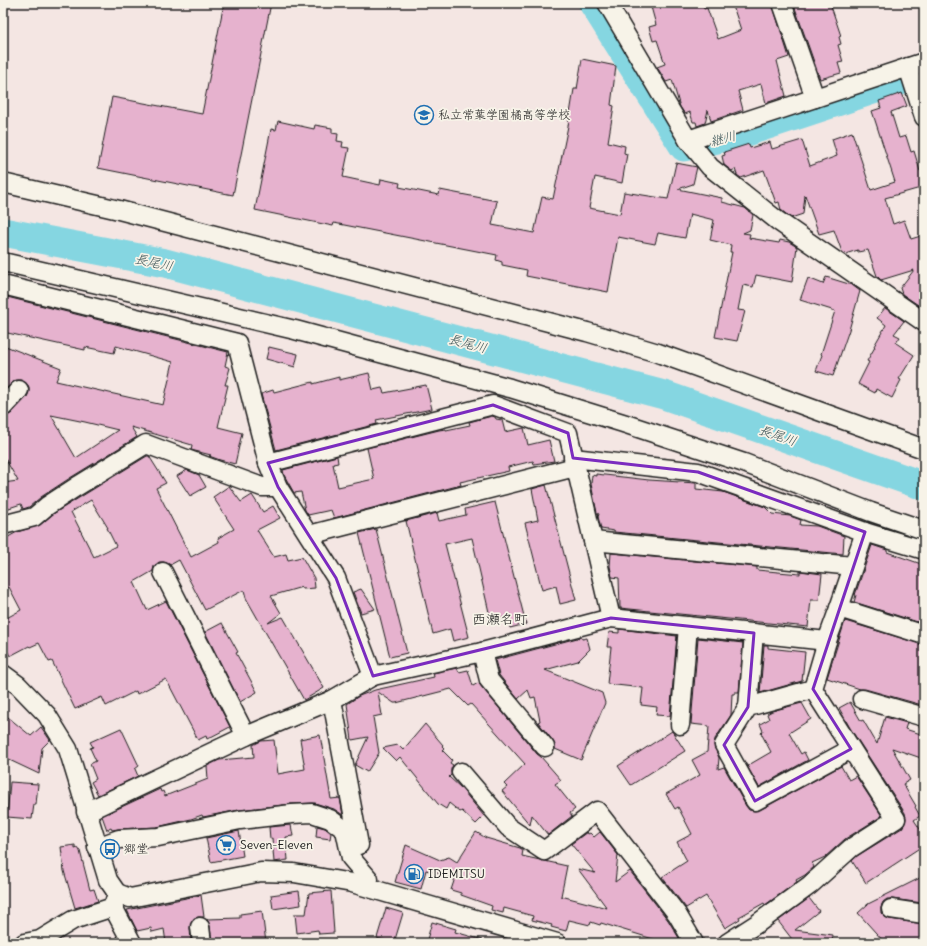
<svg xmlns="http://www.w3.org/2000/svg" width="927" height="946" font-family="Delius,'Klee One',sans-serif">
  <rect width="100%" height="100%" fill="#f4e6e3"/>
  <filter id="ink" filterUnits="userSpaceOnUse"><feTurbulence type="fractalNoise" baseFrequency=".025" numOctaves="2"/><feDisplacementMap in="SourceGraphic" scale="8" xChannelSelector="R" yChannelSelector="G"/><feConvolveMatrix kernelMatrix="1 2 1 2 8 2 1 2 1" color-interpolation-filters="sRGB"/></filter>
  <g filter="url(#ink)">
    <g fill="none" stroke-linecap="round" stroke-linejoin="round">
      <g stroke="#85d6e1" stroke-width="29">
        <polyline points="593,3 684,147 743,133 924,73"/>
        <polyline points="3,232 165,263 664,395 924,486"/>
      </g>
    </g>
    <g fill="#e6b2ce" stroke="#1c1c1c" fill-rule="evenodd">
      <polygon points="224,3 271,3 233,195 98,168 112,97 202,114"/>
      <polygon points="650,3 703,3 704,9 707,8 718,39 741,30 732,3 772,3 789,57 777,61 786,96 766,103 761,84 738,91 743,110 711,121 708,110 705,123 697,126 696,122 693,122 690,112 685,114 680,107 672,80 666,82 657,67 665,64 657,40 653,41 649,27 656,25"/>
      <polygon points="800,3 830,3 841,36 839,37 841,44 838,45 843,62 838,63 841,73 820,79 794,5"/>
      <polygon points="582,59 616,66 611,105 614,106 608,142 625,146 624,153 627,154 622,183 595,177 589,208 620,214 624,192 668,199 676,163 697,167 693,184 678,189 722,198 722,202 745,208 753,215 750,230 743,233 750,234 749,238 779,243 780,240 789,242 797,247 792,282 756,275 753,287 743,285 738,310 745,311 737,341 715,337 732,252 730,252 731,245 710,240 714,220 690,214 685,238 658,233 655,244 618,237 608,292 526,276 527,270 502,265 502,262 496,260 497,255 334,223 333,226 255,210 271,129 276,130 278,121 314,129 315,125 332,128 332,133 338,134 337,141 343,142 342,147 349,148 343,177 380,185 381,179 400,183 399,187 439,195 440,190 497,201 492,225 534,233 542,197 553,199 568,126 574,89 577,89"/>
      <polygon points="902,93 907,106 891,112 899,138 906,136 911,152 914,151 920,171 924,170 924,187 885,198 893,224 904,220 911,239 924,235 924,309 902,294 900,288 914,270 881,280 877,276 868,250 858,252 858,250 845,254 842,252 834,230 819,234 805,195 803,214 791,218 781,210 779,202 776,203 764,170 741,178 737,175 735,169 732,171 724,165 722,156 725,155 724,152 749,144 750,148 770,142 772,149 802,140 810,166 837,156 832,139 852,132 871,190 895,182 872,111 881,108 879,101"/>
      <polygon points="826,277 852,285 860,291 849,330 833,376 816,371 822,355 821,354 835,311 800,300 808,278 823,284"/>
      <path d="M3 296 228 352 225 366 230 368 225 385H228L218 427 242 433 235 464 220 460 209 456 211 455 191 450 192 445 131 427 137 437 70 478 41 497 29 507 23 509 21 504 3 510V483L18 481 3 455V417L11 414 27 397 29 392V387L26 383 21 380H16L12 383 3 392V345L61 368 56 381 163 405 173 362 116 346 114 353 85 347V350L3 332ZM51 415 85 422 118 430 76 458Z"/>
      <polygon points="885,308 904,321 894,334 900,337 896,343 914,355 899,379 901,380 892,398 876,389 875,393 858,384 869,362 867,361 875,347 874,346 886,325 877,318"/>
      <polygon points="269,347 298,354 295,367 266,359"/>
      <polygon points="369,373 373,390 382,388 384,393 426,385 432,409 376,420 377,424 276,450 261,394 273,390 274,392 313,382 313,384 339,377 339,380"/>
      <polygon points="492,416 495,417 496,419 502,420 505,432 524,428 528,445 549,440 554,461 534,464 533,461 508,467 509,471 460,482 461,485 334,518 331,510 308,515 305,510 301,492 294,493 284,475 283,470 337,456 338,463 333,464 338,487 374,479 367,448 439,430 446,429 446,430 470,425 469,422"/>
      <path d="M147 456H149L166 483 156 488 191 557 219 542 218 538 234 529 213 497 229 486 241 502 252 495 263 512 273 506 280 518 257 530 274 557 286 554 288 560 302 557 314 578 315 588 303 589 302 587 271 596 281 613 268 623 283 617 324 688 304 700 246 598 244 590 205 610 179 560 170 565 164 562H159L154 566 153 571 134 582 147 610 166 601 230 727 207 739 206 736 198 740 166 679 137 694 136 691 106 706 102 697 75 709 52 661 49 662 39 643 30 647 29 646 10 656 3 643V620L21 610 9 587 3 590V540L17 532 40 525 53 514 82 496ZM91 500 108 528H107L116 546 94 557 71 512Z"/>
      <polygon points="187,470 199,475 206,487 190,496 177,476"/>
      <polygon points="596,474 649,480 696,483 696,489 723,492 765,507 772,514 790,516 801,520 800,525 817,526 844,536 843,554 614,532 614,531 601,529 598,517 599,514 597,513 591,484 592,475 596,476"/>
      <polygon points="546,485 576,600 560,604 556,586 542,590 525,523 538,520 532,489"/>
      <polygon points="495,502 526,624 510,628 507,617 491,621 472,538 445,544 469,637 453,641 450,629 433,634 406,521 437,513 439,521 466,515 465,509"/>
      <polygon points="376,529 407,653 390,657 359,533"/>
      <polygon points="872,545 887,550 887,552 924,565 924,624 854,602 856,595 855,595"/>
      <polygon points="611,553 757,567 757,570 778,572 800,574 800,571 822,574 819,600 811,600 808,627 620,608 619,578 612,577 610,566"/>
      <polygon points="361,589 375,609 361,613 353,592"/>
      <polygon points="845,621 924,645 924,698 922,705 865,689 860,689 827,678"/>
      <polygon points="222,623 238,652 236,653 257,692 240,702 205,632"/>
      <polygon points="619,629 677,636 670,716 656,715 657,707 641,705 643,688 607,684 611,647 607,647 609,632 619,633"/>
      <polygon points="581,637 582,639 587,638 590,649 578,661 545,670 602,693 605,703 581,760 555,749 555,745 553,741 538,722 540,721 535,697 531,698 528,690 518,699 499,675 495,660"/>
      <polygon points="698,638 743,643 739,692 735,692 734,694 732,694 731,715 715,739 714,745 719,758 718,769 724,767 746,806 749,810 754,811 760,810 841,766 849,780 856,776 882,816 845,839 825,857 812,863 814,867 805,875 796,880 797,882 765,905 764,903 739,917 740,919 725,928 706,896 686,908 662,877 687,861 677,842 692,834 678,807 675,809 666,794 700,775 692,760 707,752 709,726 691,724"/>
      <polygon points="764,645 768,645 768,648 805,652 802,681 760,693"/>
      <polygon points="457,668 459,672 468,670 473,686 478,683 480,685 537,754 541,757 561,780 555,784 575,809 570,813 572,816 548,835 532,815 530,825 502,791 507,787 504,784 525,764 471,704 468,706 451,689 396,703 394,703 378,692 382,715 373,717 379,753 367,772 355,765 368,737 352,740 347,704 359,696 375,690 434,677 433,673"/>
      <polygon points="850,702 861,721 863,720 877,744 885,717 907,723 905,729 924,735 924,746 921,758 892,748 910,780 903,784 916,806 915,807 920,816 914,820 924,835 924,845 866,883 852,861 857,856 902,828 905,823 906,818 905,813 850,728 839,708"/>
      <polygon points="802,703 811,719 789,733 801,754 804,752 808,760 759,787 747,766 771,752 761,733 763,731 760,724 769,719 767,714 772,711"/>
      <polygon points="3,713 31,736 41,727 50,740 42,748 39,774 3,757"/>
      <polygon points="425,724 443,745 442,746 444,748 442,750 452,760 450,763 453,765 451,769 451,775 449,777 460,787 484,816 476,824 462,811 460,812 449,803 446,809 438,804 400,757 396,761 383,748 398,745 403,750"/>
      <polygon points="121,728 139,766 135,769 138,776 98,795 91,782 96,779 90,764 96,761 90,748 93,747 90,742"/>
      <polygon points="672,731 685,751 631,785 618,766"/>
      <polygon points="320,735 331,799 340,798 343,815 334,809 315,803 291,804 239,810 203,817 202,815 191,819 157,827 118,829 112,830 111,828 107,830 102,816 160,789 161,792 163,791 165,796 208,779 207,766 219,760 254,757 253,745 261,741 274,740 278,774 305,769 300,739"/>
      <polygon points="10,782 38,784 36,804 34,804 32,819 7,817"/>
      <polygon points="291,825 293,836 286,837 288,860 274,862 272,838 270,839 269,827"/>
      <polygon points="317,826 325,828 331,833 330,839 316,837"/>
      <polygon points="239,831 243,856 211,862 206,838"/>
      <polygon points="476,832 486,838 520,848 523,850 522,856 567,866 561,896 607,908 578,869 595,873 571,844 587,832 588,834 590,833 594,837 600,832 618,855 615,882 630,871 668,920 679,938 679,943 666,943 601,923 600,925 591,922 590,925 569,920 566,931 551,927 552,925 532,920 533,916 504,908 503,913 491,910 492,906 461,895 461,893 451,890 455,878 426,870 421,889 395,882 406,845 440,860 449,857 457,862"/>
      <polygon points="75,845 75,849 78,848 80,851 90,890 94,889 98,901 75,908 64,871 61,847"/>
      <polygon points="924,876 923,903 892,899 887,899 883,902 881,908 881,913 885,917 889,919 924,924 924,943 885,943 858,913 868,904"/>
      <polygon points="299,891 301,905 273,909 271,895"/>
      <polygon points="331,891 334,933 319,934 318,930 297,933 295,914 306,914 309,893"/>
      <polygon points="201,895 204,917 198,917 194,918 191,923 190,928 191,943 166,943 164,929 152,932 151,928 137,931 127,910"/>
      <polygon points="809,898 819,911 795,930 833,935 832,943 795,943 778,921"/>
      <polygon points="386,908 403,913 394,943 377,938"/>
      <polygon points="262,911 266,943 212,943 210,926 207,919 240,918 240,914"/>
      <polygon points="432,922 456,929 455,932 483,940 482,943 426,943"/>
    </g>
    <g fill="none" stroke-linecap="round" stroke-linejoin="round">
      <defs>
        <g id="minor">
          <polyline points="607,3 688,140 710,167 778,221 924,322"/>
          <polyline points="782,3 815,98"/>
          <polyline points="908,67 924,117"/>
          <polyline points="688,140 924,62"/>
          <polyline points="3,183 119,210 587,332 658,353 924,449"/>
          <polyline points="3,262 295,330 510,388 623,423 744,463 871,512 924,530"/>
          <polyline points="3,285 237,343 268,463 278,487 336,578 373,676"/>
          <polyline points="3,407 19,390"/>
          <polyline points="573,458 698,472 865,532 924,550"/>
          <polyline points="268,463 493,405 568,433 611,618"/>
          <polyline points="3,525 34,517 47,506 76,487 146,444 262,487 278,487"/>
          <polyline points="309,535 575,467"/>
          <polyline points="593,541 853,566"/>
          <polyline points="163,572 246,736"/>
          <polyline points="839,608 865,532"/>
          <polyline points="482,652 489,680 545,747"/>
          <polyline points="3,674 18,685 47,715 68,749 108,880 117,893 130,898 261,872 294,873 352,883 557,943"/>
          <polyline points="813,689 748,707 724,745 755,801 851,749"/>
          <polyline points="862,699 924,717"/>
          <polyline points="332,700 359,845"/>
          <polyline points="748,707 754,633"/>
          <polyline points="680,725 688,626"/>
          <polyline points="461,772 508,827 544,851 597,811 677,914 694,943"/>
          <polyline points="86,812 246,736 332,700 373,676 482,652 611,618 827,641 839,608 924,635"/>
          <polyline points="97,847 119,839 158,837 240,820 292,814 312,813 330,819 345,830 351,858 369,879"/>
          <polyline points="113,907 132,943"/>
          <polyline points="891,909 924,914"/>
          <polyline points="200,927 202,943"/>
          <polyline points="24,943 40,940 73,920 113,907 117,893"/>
          <polyline points="727,943 758,923 810,885 851,848 896,819 813,689 827,641"/>
        </g>
      </defs>
      <use href="#minor" stroke="#1c1c1c" stroke-width="21"/>
      <use href="#minor" stroke="#f7f3e8" stroke-width="18"/>
    </g>
  </g>
  <path fill="none" stroke="#7b2cbf" stroke-width="3" stroke-linejoin="round" d="M493 405 568 433 573 458 698 472 865 532 813 689 851 749 755 801 724 745 748 707 754 633 611 618 373 676 336 578 278 487 268 463Z"/>
  <defs>
    <symbol id="school-ring" viewBox="-11 -11 22 22"><circle r="9.5" fill="#f7f3e8" stroke="#1f6fb2" stroke-width="1.5"/><path d="M0-5L7-2L0 1L-7-2ZM-4 1L0 2.5L4 1V4Q0 6-4 4Z" fill="#1f6fb2"/></symbol>
    <symbol id="supermarket-ring" viewBox="-11 -11 22 22"><circle r="9.5" fill="#f7f3e8" stroke="#1f6fb2" stroke-width="1.5"/><path d="M-6-5.5h2.5l.6 2H6L4.5 2H-2.5L-4.4-4H-6ZM-1.5 3.2a1.3 1.3 0 1 0 .1 0ZM3 3.2a1.3 1.3 0 1 0 .1 0Z" fill="#1f6fb2"/></symbol>
    <symbol id="bus-ring" viewBox="-11 -11 22 22"><circle r="9.5" fill="#f7f3e8" stroke="#1f6fb2" stroke-width="1.5"/><path d="M-5-6H5V4H4V6H2V4H-2V6H-4V4H-5ZM-3.5-4V0h7V-4ZM-3.5 1.2v1.5H-2V1.2ZM2 1.2v1.5H3.5V1.2Z" fill="#1f6fb2"/></symbol>
    <symbol id="fuel-ring" viewBox="-11 -11 22 22"><circle r="9.5" fill="#f7f3e8" stroke="#1f6fb2" stroke-width="1.5"/><path d="M-5.5-6h7V0h2V4h1.3V-2.5L3-4.5l.8-.8L6-3V5H2.5V1h-1V6h-7ZM-4.2-4.7v3.2H.2V-4.7Z" fill="#1f6fb2"/></symbol>
  </defs>
  <g fill-rule="evenodd">
    <use href="#school-ring" x="413" y="104" width="22" height="22"/>
    <use href="#supermarket-ring" x="215" y="834" width="22" height="22"/>
    <use href="#bus-ring" x="99" y="838" width="22" height="22"/>
    <use href="#fuel-ring" x="403" y="863" width="22" height="22"/>
  </g>
  <g text-anchor="middle" stroke-width="3.5" stroke-linejoin="round" paint-order="stroke">
    <g font-size="12" fill="#1c1c1c" stroke="#f7f3e8" text-anchor="start">
      <text x="438" y="119">私立常葉学園橘高等学校</text>
      <text x="240" y="849">Seven-Eleven</text>
      <text x="124" y="853">郷堂</text>
      <text x="428" y="878">IDEMITSU</text>
    </g>
    <g font-size="13" font-style="italic" fill="#3c5457" stroke="#f7f3e8">
      <text transform="translate(723 138) rotate(-14)" y="5">継川</text>
      <text transform="translate(154 262) rotate(12)" y="5">長尾川</text>
      <text transform="translate(468 343) rotate(15)" y="5">長尾川</text>
      <text transform="translate(778 435) rotate(19)" y="5">長尾川</text>
    </g>
    <g font-size="14" fill="#1c1c1c" stroke="#f7f3e8">
      <text x="500" y="624">西瀬名町</text>
    </g>
  </g>
  <rect width="927" height="946" fill="none" stroke="#f7f3e8" stroke-width="16"/>
  <rect x="8" y="8" width="911" height="930" fill="none" stroke="#1c1c1c" stroke-width="1.5" filter="url(#ink)"/>
</svg>
